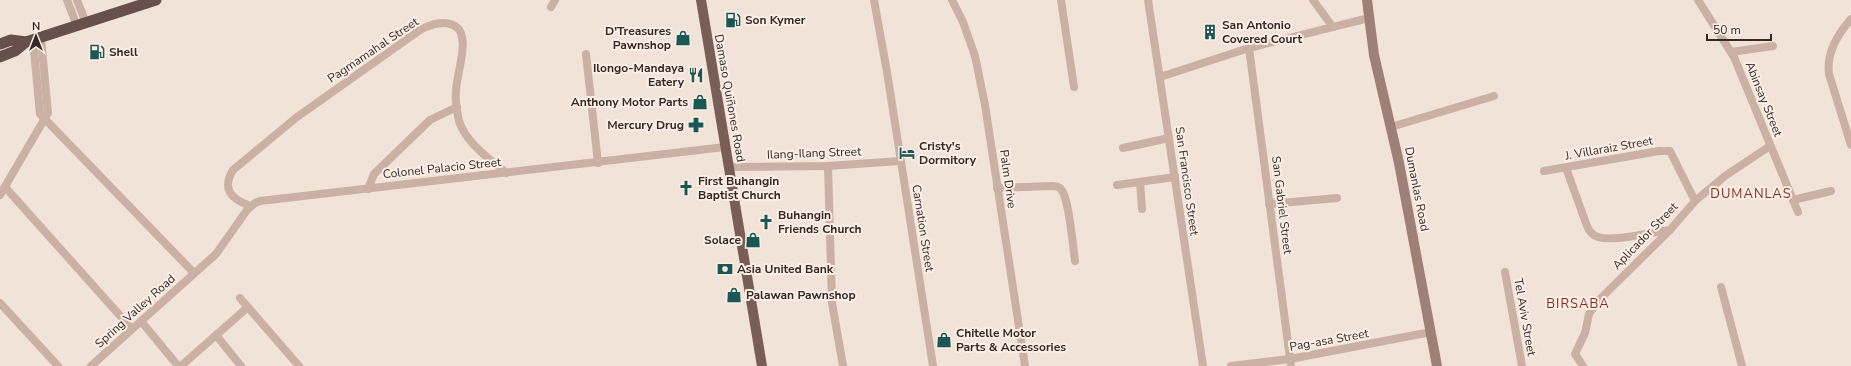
<svg xmlns="http://www.w3.org/2000/svg" width="1851" height="366" font-family="'Nunito Sans',sans-serif">
  <rect width="100%" height="100%" fill="#f2e3d9"/>
  <g fill="none" stroke-linecap="round" stroke-linejoin="round">
    <g stroke="#cab1a4" stroke-width="8">
      <polyline points="67,0 77,26"/>
      <polyline points="77,0 86,23"/>
      <polyline points="874,0 887,72 933,366"/>
      <polyline points="952,0 963,22 975,56 985,105 1025,366"/>
      <polyline points="1061,0 1074,87"/>
      <polyline points="1148,0 1203,366"/>
      <polyline points="1313,0 1332,26"/>
      <polyline points="1698,0 1734,57 1798,212"/>
      <polyline points="551,7 555,0"/>
      <path d="M1851 19C1837 35 1826 53 1829 74L1851 145"/>
      <polyline points="33,40 40,114 194,273"/>
      <polyline points="1249,48 1291,366"/>
      <polyline points="1731,52 1773,46"/>
      <polyline points="586,54 598,163"/>
      <polyline points="1160,77 1249,48 1369,18"/>
      <polyline points="1391,127 1494,96"/>
      <polyline points="1123,148 1169,138"/>
      <polyline points="828,166 832,303 843,366"/>
      <polyline points="729,167 828,166 900,161"/>
      <path d="M1566 168 1587 226C1589 231 1592 235 1598 237 1613 242 1652 232 1670 230"/>
      <polyline points="1544,171 1659,151 1670,151 1695,201"/>
      <polyline points="1140,182 1142,209"/>
      <polyline points="1117,185 1175,177"/>
      <polyline points="5,187 132,329"/>
      <path d="M997 188 1052 186C1055 186 1058 186 1061 189 1069 198 1073 247 1075 261"/>
      <polyline points="368,189 374,174 430,120 457,107"/>
      <polyline points="0,195 48,113 41,38"/>
      <polyline points="1793,200 1831,191"/>
      <polyline points="1269,204 1337,198"/>
      <path d="M250 206C232 199 221 190 233 170L297 117 420 30C430 25 442 20 453 25 473 33 456 74 456 91 455 100 457 112 459 121 466 143 490 159 506 173"/>
      <polyline points="1505,272 1522,366"/>
      <polyline points="1721,287 1742,366"/>
      <polyline points="240,298 299,366"/>
      <polyline points="0,303 58,366"/>
      <polyline points="141,321 178,366"/>
      <polyline points="216,335 241,366"/>
      <polyline points="91,366 216,254 247,210 255,203 260,201 725,147"/>
      <polyline points="181,366 248,307"/>
      <polyline points="1231,366 1290,359 1431,332"/>
      <polyline points="1583,366 1575,354 1585,333 1589,314 1598,301 1670,230 1695,201 1725,176 1770,146"/>
    </g>
    <polyline stroke="#9e8076" stroke-width="10" points="1367,0 1374,55 1399,163 1437,366"/>
    <polyline stroke="#785e57" stroke-width="10" points="701,0 762,366"/>
    <g stroke="#68504a" stroke-width="11">
      <polyline points="0,44 11,40 26,42"/>
      <polyline points="0,57 15,51 26,42 156,0"/>
    </g>
  </g>
  <defs>
    <symbol id="fuel-bare" viewBox="-9 -9 18 18"><path d="M-5.5-6h7V0h2V4h1.3V-2.5L3-4.5l.8-.8L6-3V5H2.5V1h-1V6h-7ZM-4.2-4.7v3.2H.2V-4.7Z" fill="#1b5855" stroke="#faeee5" stroke-width="2.5" paint-order="stroke"/></symbol>
    <symbol id="building-bare" viewBox="-9 -9 18 18"><path d="M-4-6H4V6H1V3H-1V6H-4ZM-2.5-4.3h1.7v1.8h-1.7ZM.8-4.3h1.7v1.8H.8ZM-2.5-1h1.7V.8h-1.7ZM.8-1h1.7V.8H.8Z" fill="#1b5855" stroke="#faeee5" stroke-width="2.5" paint-order="stroke"/></symbol>
    <symbol id="shop-bare" viewBox="-9 -9 18 18"><path d="M-5-2.5h2.3a2.7 3.5 0 0 1 5.4 0H5L5.5 6h-11ZM-1.5-2.5h3a1.5 2.3 0 0 0-3 0Z" fill="#1b5855" stroke="#faeee5" stroke-width="2.5" paint-order="stroke"/></symbol>
    <symbol id="restaurant-bare" viewBox="-9 -9 18 18"><path d="M-5-6h1v4h1v-4h1v4h1v-4h1v5L-1.5 .5V6h-2V.5L-5-1ZM5-6V6H3V1.5H1.5Q1.5-4 5-6Z" fill="#1b5855" stroke="#faeee5" stroke-width="2.5" paint-order="stroke"/></symbol>
    <symbol id="pharmacy-bare" viewBox="-9 -9 18 18"><path d="M-2-6h4v4h4v4h-4v4h-4v-4h-4v-4h4Z" fill="#1b5855" stroke="#faeee5" stroke-width="2.5" paint-order="stroke"/></symbol>
    <symbol id="hotel-bare" viewBox="-9 -9 18 18"><path d="M-6-4.5h1.5V1H6V5H4.5V3h-9V5H-6ZM-4 0a1.8 1.8 0 1 1 3.6 0ZM.5 0V-2.5h3Q6-2.5 6 0Z" fill="#1b5855" stroke="#faeee5" stroke-width="2.5" paint-order="stroke"/></symbol>
    <symbol id="church-bare" viewBox="-9 -9 18 18"><path d="M-1.2-6h2.4v3.5h3.3v2.4h-3.3V6h-2.4V-.1h-3.3v-2.4h3.3Z" fill="#1b5855" stroke="#faeee5" stroke-width="2.5" paint-order="stroke"/></symbol>
    <symbol id="bank-bare" viewBox="-9 -9 18 18"><path d="M-6-4H6V4H-6ZM0-2.3a2.3 2.3 0 1 0 0 4.6a2.3 2.3 0 1 0 0-4.6Z" fill="#1b5855" stroke="#faeee5" stroke-width="2.5" paint-order="stroke"/></symbol>
  </defs>
  <g fill-rule="evenodd">
    <use href="#fuel-bare" x="722" y="9" width="22" height="22"/>
    <use href="#building-bare" x="1199" y="21" width="22" height="22"/>
    <use href="#shop-bare" x="672" y="27" width="22" height="22"/>
    <use href="#fuel-bare" x="86" y="41" width="22" height="22"/>
    <use href="#restaurant-bare" x="685" y="64" width="22" height="22"/>
    <use href="#shop-bare" x="689" y="91" width="22" height="22"/>
    <use href="#pharmacy-bare" x="685" y="114" width="22" height="22"/>
    <use href="#hotel-bare" x="896" y="142" width="22" height="22"/>
    <use href="#church-bare" x="675" y="177" width="22" height="22"/>
    <use href="#church-bare" x="755" y="211" width="22" height="22"/>
    <use href="#shop-bare" x="742" y="229" width="22" height="22"/>
    <use href="#bank-bare" x="714" y="258" width="22" height="22"/>
    <use href="#shop-bare" x="723" y="284" width="22" height="22"/>
    <use href="#shop-bare" x="933" y="329" width="22" height="22"/>
  </g>
  <g text-anchor="middle" stroke-width="4" stroke-linejoin="round" paint-order="stroke">
    <g font-size="12" font-weight="bold" fill="#352926" stroke="#faeee5" text-anchor="start">
      <text x="745" y="24">Son Kymer</text>
      <text x="1222" y="29">San Antonio<tspan x="1222" dy="14">Covered Court</tspan></text>
      <text x="671" y="35" text-anchor="end">D'Treasures<tspan x="671" dy="14">Pawnshop</tspan></text>
      <text x="109" y="56">Shell</text>
      <text x="684" y="72" text-anchor="end">Ilongo-Mandaya<tspan x="684" dy="14">Eatery</tspan></text>
      <text x="688" y="106" text-anchor="end">Anthony Motor Parts</text>
      <text x="684" y="129" text-anchor="end">Mercury Drug</text>
      <text x="919" y="150">Cristy's<tspan x="919" dy="14">Dormitory</tspan></text>
      <text x="698" y="185">First Buhangin<tspan x="698" dy="14">Baptist Church</tspan></text>
      <text x="778" y="219">Buhangin<tspan x="778" dy="14">Friends Church</tspan></text>
      <text x="741" y="244" text-anchor="end">Solace</text>
      <text x="737" y="273">Asia United Bank</text>
      <text x="746" y="299">Palawan Pawnshop</text>
      <text x="956" y="337">Chitelle Motor<tspan x="956" dy="14">Parts &amp; Accessories</tspan></text>
    </g>
    <g font-size="12" fill="#352926" stroke="#faeee5">
      <text transform="translate(373 50) rotate(-34)" y="4">Pagmamahal Street</text>
      <text transform="translate(730 98) rotate(80)" y="4">Damaso Quiñones Road</text>
      <text transform="translate(1764 99) rotate(68)" y="4">Abinsay Street</text>
      <text transform="translate(1609 148) rotate(-10)" y="4">J. Villaraiz Street</text>
      <text transform="translate(814 153) rotate(-2)" y="4">Ilang-Ilang Street</text>
      <text transform="translate(442 168) rotate(-6)" y="4">Colonel Palacio Street</text>
      <text transform="translate(1008 179) rotate(82)" y="4">Palm Drive</text>
      <text transform="translate(1187 181) rotate(82)" y="4">San Francisco Street</text>
      <text transform="translate(1417 189) rotate(79)" y="4">Dumanlas Road</text>
      <text transform="translate(1282 205) rotate(83)" y="4">San Gabriel Street</text>
      <text transform="translate(923 228) rotate(81)" y="4">Carnation Street</text>
      <text transform="translate(1645 236) rotate(-46)" y="4">Aplicador Street</text>
      <text transform="translate(135 311) rotate(-42)" y="4">Spring Valley Road</text>
      <text transform="translate(1525 317) rotate(80)" y="4">Tel Aviv Street</text>
      <text transform="translate(1329 340) rotate(-10)" y="4">Pag-asa Street</text>
    </g>
    <g font-size="13" letter-spacing="1" fill="#862a1d" stroke="#faeee5">
      <text x="1751" y="198">DUMANLAS</text>
      <text x="1578" y="308">BIRSABA</text>
    </g>
  </g>
  <g transform="translate(36 36)" stroke="#faeee5" stroke-width="3" paint-order="stroke">
  <path d="M0-3L7 15L0 10L-7 15Z" fill="#352926"/>
  <text y="-6" font-size="11" font-weight="bold" text-anchor="middle" fill="#352926">N</text>
  </g>
  <path d="M1707 34v6h64v-6" fill="none" stroke="#352926" stroke-width="2"/>
  <text x="1713" y="34" font-size="12" fill="#352926" stroke="#faeee5" stroke-width="3" paint-order="stroke">50 m</text>
</svg>
